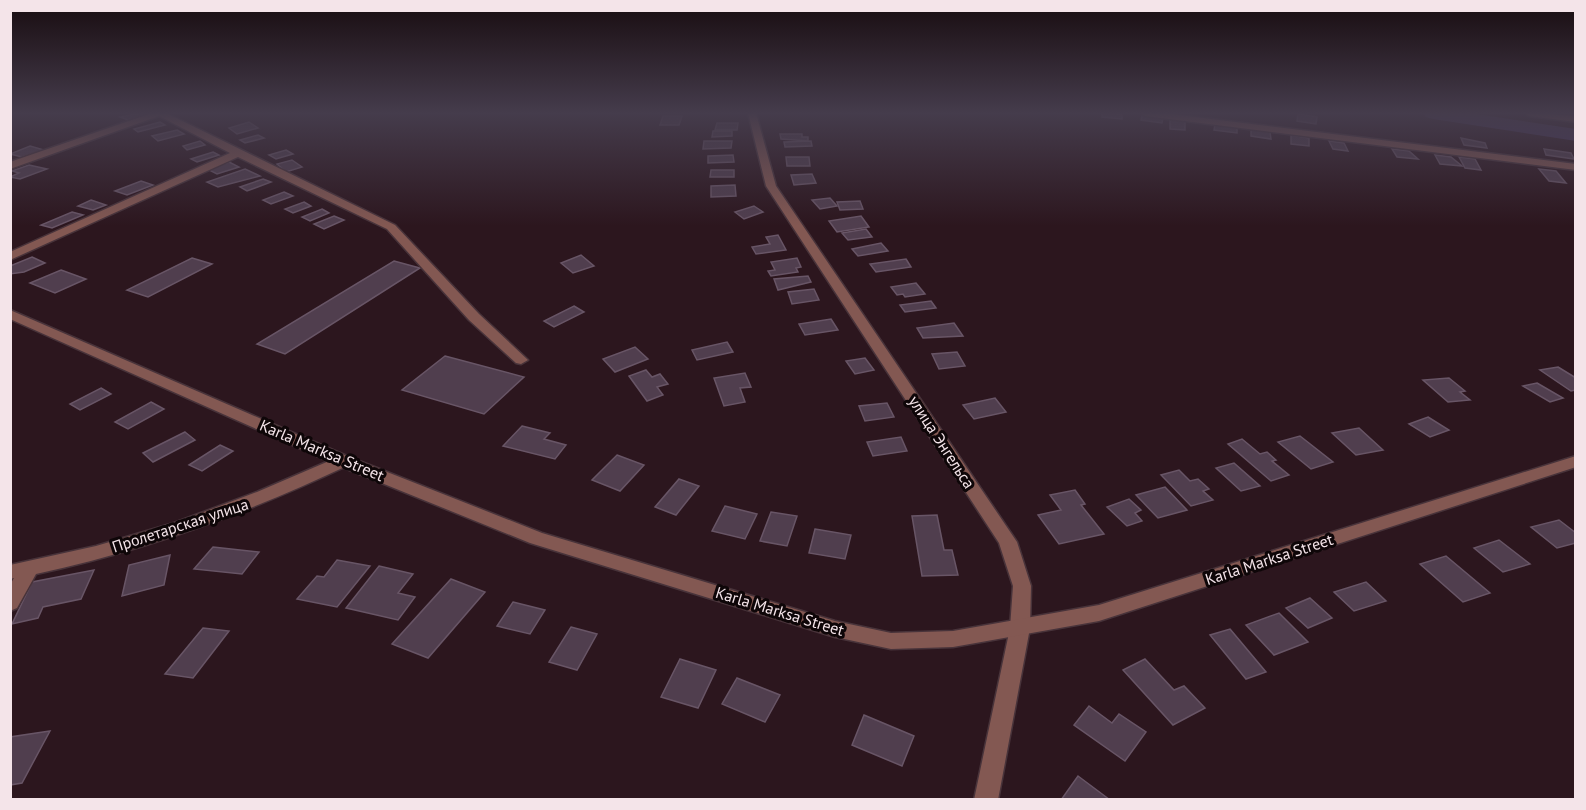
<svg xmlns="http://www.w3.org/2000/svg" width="1586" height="810" font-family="'PT Sans',sans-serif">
  <rect width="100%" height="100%" fill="#2c161e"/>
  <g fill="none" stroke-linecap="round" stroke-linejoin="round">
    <polygon fill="#46365f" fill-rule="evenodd" points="1423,113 1470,113 1576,129 1576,141 1433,119 1426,117"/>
  </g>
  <g fill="#503e4e" stroke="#685566" stroke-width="1.5">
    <polygon points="141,113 150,114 128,120 120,117"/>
    <polygon points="1102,113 1116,113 1122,115 1122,119 1102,117"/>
    <polygon points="1298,114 1317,117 1316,124 1297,121"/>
    <polygon points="1142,115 1163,117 1162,123 1141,120"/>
    <polygon points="663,116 682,116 679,125 660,125"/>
    <polygon points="1170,118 1185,120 1185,130 1170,129"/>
    <polygon points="160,122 165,125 138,132 134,129"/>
    <polygon points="249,122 258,128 237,134 229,128"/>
    <polygon points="717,123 738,123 737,130 715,130"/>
    <polygon points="1215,124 1237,127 1237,133 1214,130"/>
    <polygon points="1251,129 1270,132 1271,139 1251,136"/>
    <polygon points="177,130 184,134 158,141 152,136"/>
    <polygon points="713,131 732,131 732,136 712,137"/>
    <polygon points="780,134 802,134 802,137 808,137 808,141 781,139"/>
    <polygon points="258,135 264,138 245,143 240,140"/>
    <polygon points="1291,135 1309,138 1309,146 1291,144"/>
    <polygon points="1461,138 1485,143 1487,148 1464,145"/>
    <polygon points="200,141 205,145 187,150 183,146"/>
    <polygon points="704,141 732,141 731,148 703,149"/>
    <polygon points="811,141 812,146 785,147 784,142"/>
    <polygon points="1329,141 1344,143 1348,151 1333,149"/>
    <polygon points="30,146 44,150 22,157 10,154"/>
    <polygon points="1392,149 1409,151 1418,159 1397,157"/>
    <polygon points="1544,149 1571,153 1574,159 1546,155"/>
    <polygon points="286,150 293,154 276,159 269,155"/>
    <polygon points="213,152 219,155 197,162 191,159"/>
    <polygon points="733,155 734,162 708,163 708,156"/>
    <polygon points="1435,155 1451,157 1462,166 1440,164"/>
    <polygon points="786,157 809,157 810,166 787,166"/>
    <polygon points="1459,157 1475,159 1481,170 1465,168"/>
    <polygon points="292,160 302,167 286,172 277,164"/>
    <polygon points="229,162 239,167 217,174 207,169"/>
    <polygon points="29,165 47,169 20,179 10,177 19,173 12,171"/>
    <polygon points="245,169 260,176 218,187 207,182"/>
    <polygon points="1539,169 1556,171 1566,183 1549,181"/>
    <polygon points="711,170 734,170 734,177 710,177"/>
    <polygon points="812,174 816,183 794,185 791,175"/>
    <polygon points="263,179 271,182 247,191 240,187"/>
    <polygon points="141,181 153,185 127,195 115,191"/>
    <polygon points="735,185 736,196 711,197 711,186"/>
    <polygon points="284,192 293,196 271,204 263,200"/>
    <polygon points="830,198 837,206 820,209 812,200"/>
    <polygon points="91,200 106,205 93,210 78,206"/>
    <polygon points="860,201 863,209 840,210 837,202"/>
    <polygon points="304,202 311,206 293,213 285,209"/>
    <polygon points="754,206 763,212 744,219 735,212"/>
    <polygon points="322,209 329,213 310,221 302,217"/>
    <polygon points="72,212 83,215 52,228 41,225"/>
    <polygon points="334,216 344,220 324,229 314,224"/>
    <polygon points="861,216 869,227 837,232 829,221"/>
    <polygon points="866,229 872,237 848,240 842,233"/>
    <polygon points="778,235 786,250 756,254 752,247 770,244 766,237"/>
    <polygon points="881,243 888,251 858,256 852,249"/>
    <polygon points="581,255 594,266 573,273 561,263"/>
    <polygon points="32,257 45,263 24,272 10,274 10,266"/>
    <polygon points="192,258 212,264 148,297 127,290"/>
    <polygon points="797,258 801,267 796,268 798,272 771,276 768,271 775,270 771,262"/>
    <polygon points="906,259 911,267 876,272 870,264"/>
    <polygon points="394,261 420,268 285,354 257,344"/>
    <polygon points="61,270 86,279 55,293 30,283"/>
    <polygon points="808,276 811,282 778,290 774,279"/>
    <polygon points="916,283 925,294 905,297 903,294 897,295 891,287"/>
    <polygon points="814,289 819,300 792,304 788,292"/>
    <polygon points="931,301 936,308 905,312 900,305"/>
    <polygon points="574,306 584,312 554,327 544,321"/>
    <polygon points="831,319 838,330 805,335 799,324"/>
    <polygon points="954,323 963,336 923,338 917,328"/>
    <polygon points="727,342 733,352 697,360 692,350"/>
    <polygon points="635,347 648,359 615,372 603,359"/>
    <polygon points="957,352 965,366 939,369 932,354"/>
    <polygon points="445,356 524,377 484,414 402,390"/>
    <polygon points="865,358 874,370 855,374 846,361"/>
    <polygon points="1558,367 1576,378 1576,390 1571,391 1540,370"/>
    <polygon points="646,370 652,377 660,374 668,384 657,387 663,395 647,401 629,376"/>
    <polygon points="745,373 751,387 740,388 745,402 724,406 714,378"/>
    <polygon points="1449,378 1465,391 1460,392 1470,400 1448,402 1423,380"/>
    <polygon points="1537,383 1563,398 1550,402 1523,386"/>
    <polygon points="101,388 111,394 80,410 70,404"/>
    <polygon points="995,398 1006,412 974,419 963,405"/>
    <polygon points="151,402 164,409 128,429 115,422"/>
    <polygon points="887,403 894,417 865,421 859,406"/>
    <polygon points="1428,417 1449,430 1430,437 1409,424"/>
    <polygon points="522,426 550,433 544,439 566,445 555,459 503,446"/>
    <polygon points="1359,428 1383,450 1356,455 1332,433"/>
    <polygon points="185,432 195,440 153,462 143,453"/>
    <polygon points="1300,436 1333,462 1311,469 1278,442"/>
    <polygon points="901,437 907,451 873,456 867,442"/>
    <polygon points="1242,439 1260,454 1267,452 1276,460 1272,461 1289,475 1271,481 1228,444"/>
    <polygon points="220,445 233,451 202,471 189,465"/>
    <polygon points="617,455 644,465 620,491 592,480"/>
    <polygon points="1234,463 1260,486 1241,491 1216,468"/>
    <polygon points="1179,470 1190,481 1198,479 1209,489 1203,491 1213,500 1191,506 1161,475"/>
    <polygon points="679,479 699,486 676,515 655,507"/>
    <polygon points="1165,487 1187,510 1158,518 1136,495"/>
    <polygon points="1075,490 1085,504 1081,505 1104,534 1059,544 1038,515 1061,510 1050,495"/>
    <polygon points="1129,499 1141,510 1135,513 1142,521 1127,526 1107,507"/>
    <polygon points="725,506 757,514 745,539 712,531"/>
    <polygon points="771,512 797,516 787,546 760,541"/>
    <polygon points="937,515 944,550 952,550 958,575 922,576 912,516"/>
    <polygon points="1559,520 1576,533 1576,543 1557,548 1531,527"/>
    <polygon points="815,529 851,535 845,559 809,553"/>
    <polygon points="1499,540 1530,564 1503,572 1474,548"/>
    <polygon points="213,547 259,552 242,574 194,569"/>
    <polygon points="170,555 164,585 122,596 129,565"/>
    <polygon points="1446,556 1490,593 1463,602 1420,564"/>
    <polygon points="337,560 370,566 337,607 297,599 317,576 324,577"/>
    <polygon points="379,566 413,574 398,593 415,597 398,620 346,608"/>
    <polygon points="94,570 81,599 43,607 38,618 12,624 32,582"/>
    <polygon points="451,579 485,592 428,658 392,644"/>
    <polygon points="1366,582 1386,601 1354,611 1334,592"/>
    <polygon points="1310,598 1332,618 1308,628 1286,608"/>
    <polygon points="513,602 545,610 530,634 497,626"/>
    <polygon points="1279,613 1308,642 1274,655 1246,625"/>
    <polygon points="571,627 597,634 577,670 549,662"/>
    <polygon points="203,628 229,631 193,678 165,674"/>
    <polygon points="1230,629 1266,672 1246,679 1210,635"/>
    <polygon points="680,659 716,670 698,708 661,697"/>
    <polygon points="1145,659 1174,690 1184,686 1205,708 1173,725 1123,670"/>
    <polygon points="737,678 780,695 765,722 722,704"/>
    <polygon points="1089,706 1112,723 1119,714 1146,732 1125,761 1074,725"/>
    <polygon points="864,715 914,736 902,766 852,745"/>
    <polygon points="50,731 22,783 10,785 10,737"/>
    <polygon points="1078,776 1110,800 1061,800"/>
  </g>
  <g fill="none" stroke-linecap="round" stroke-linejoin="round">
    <defs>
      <g id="minor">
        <polygon points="152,113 166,113 395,225 479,314 528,360 521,364 516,363 469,320 387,229 238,157 10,260 10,252 230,153 159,116 10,169 10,162"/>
        <polygon points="748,113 756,113 776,186 1017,542 1031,586 1030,628 998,800 974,800 1010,628 1013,586 999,543 766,186"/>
        <polygon points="1141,113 1163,113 1576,164 1576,170 1145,116"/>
        <polygon points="1525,113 1576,116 1576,122 1529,116"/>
        <path d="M343 455 349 457 351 461 349 465C249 512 145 551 36 574L17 608 10 611V585L14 578 10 579V565L96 546 174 523 257 492Z"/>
      </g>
      <polygon id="tertiary" points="10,310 349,457 542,533 835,621 891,633 953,631 1099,605 1576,456 1576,467 1099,621 953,647 891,649 835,637 530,543 337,465 10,319"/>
    </defs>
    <use href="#minor" stroke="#48333a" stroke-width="3"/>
    <use href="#tertiary" stroke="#48333a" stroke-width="3"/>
    <use href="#minor" fill="#835852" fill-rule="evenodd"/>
    <use href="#tertiary" fill="#835852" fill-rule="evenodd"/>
  </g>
  <linearGradient id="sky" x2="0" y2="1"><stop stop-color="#180c10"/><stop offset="0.5" stop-color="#453c4c"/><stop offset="1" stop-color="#453c4c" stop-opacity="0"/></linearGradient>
  <rect width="1586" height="226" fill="url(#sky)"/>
  <g text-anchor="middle" stroke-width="6" stroke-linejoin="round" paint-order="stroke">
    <g font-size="16" fill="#f4e4e9" stroke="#0e0608">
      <text transform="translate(942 442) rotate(57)" y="6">улица Энгельса</text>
      <text transform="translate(322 450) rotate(23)" y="6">Karla Marksa Street</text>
      <text transform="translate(180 525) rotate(-18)" y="6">Пролетарская улица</text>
      <text transform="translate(1269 559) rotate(-18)" y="6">Karla Marksa Street</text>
      <text transform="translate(780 611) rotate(17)" y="6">Karla Marksa Street</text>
    </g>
  </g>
  <rect width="1586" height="810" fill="none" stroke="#f4e4e9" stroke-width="24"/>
</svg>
